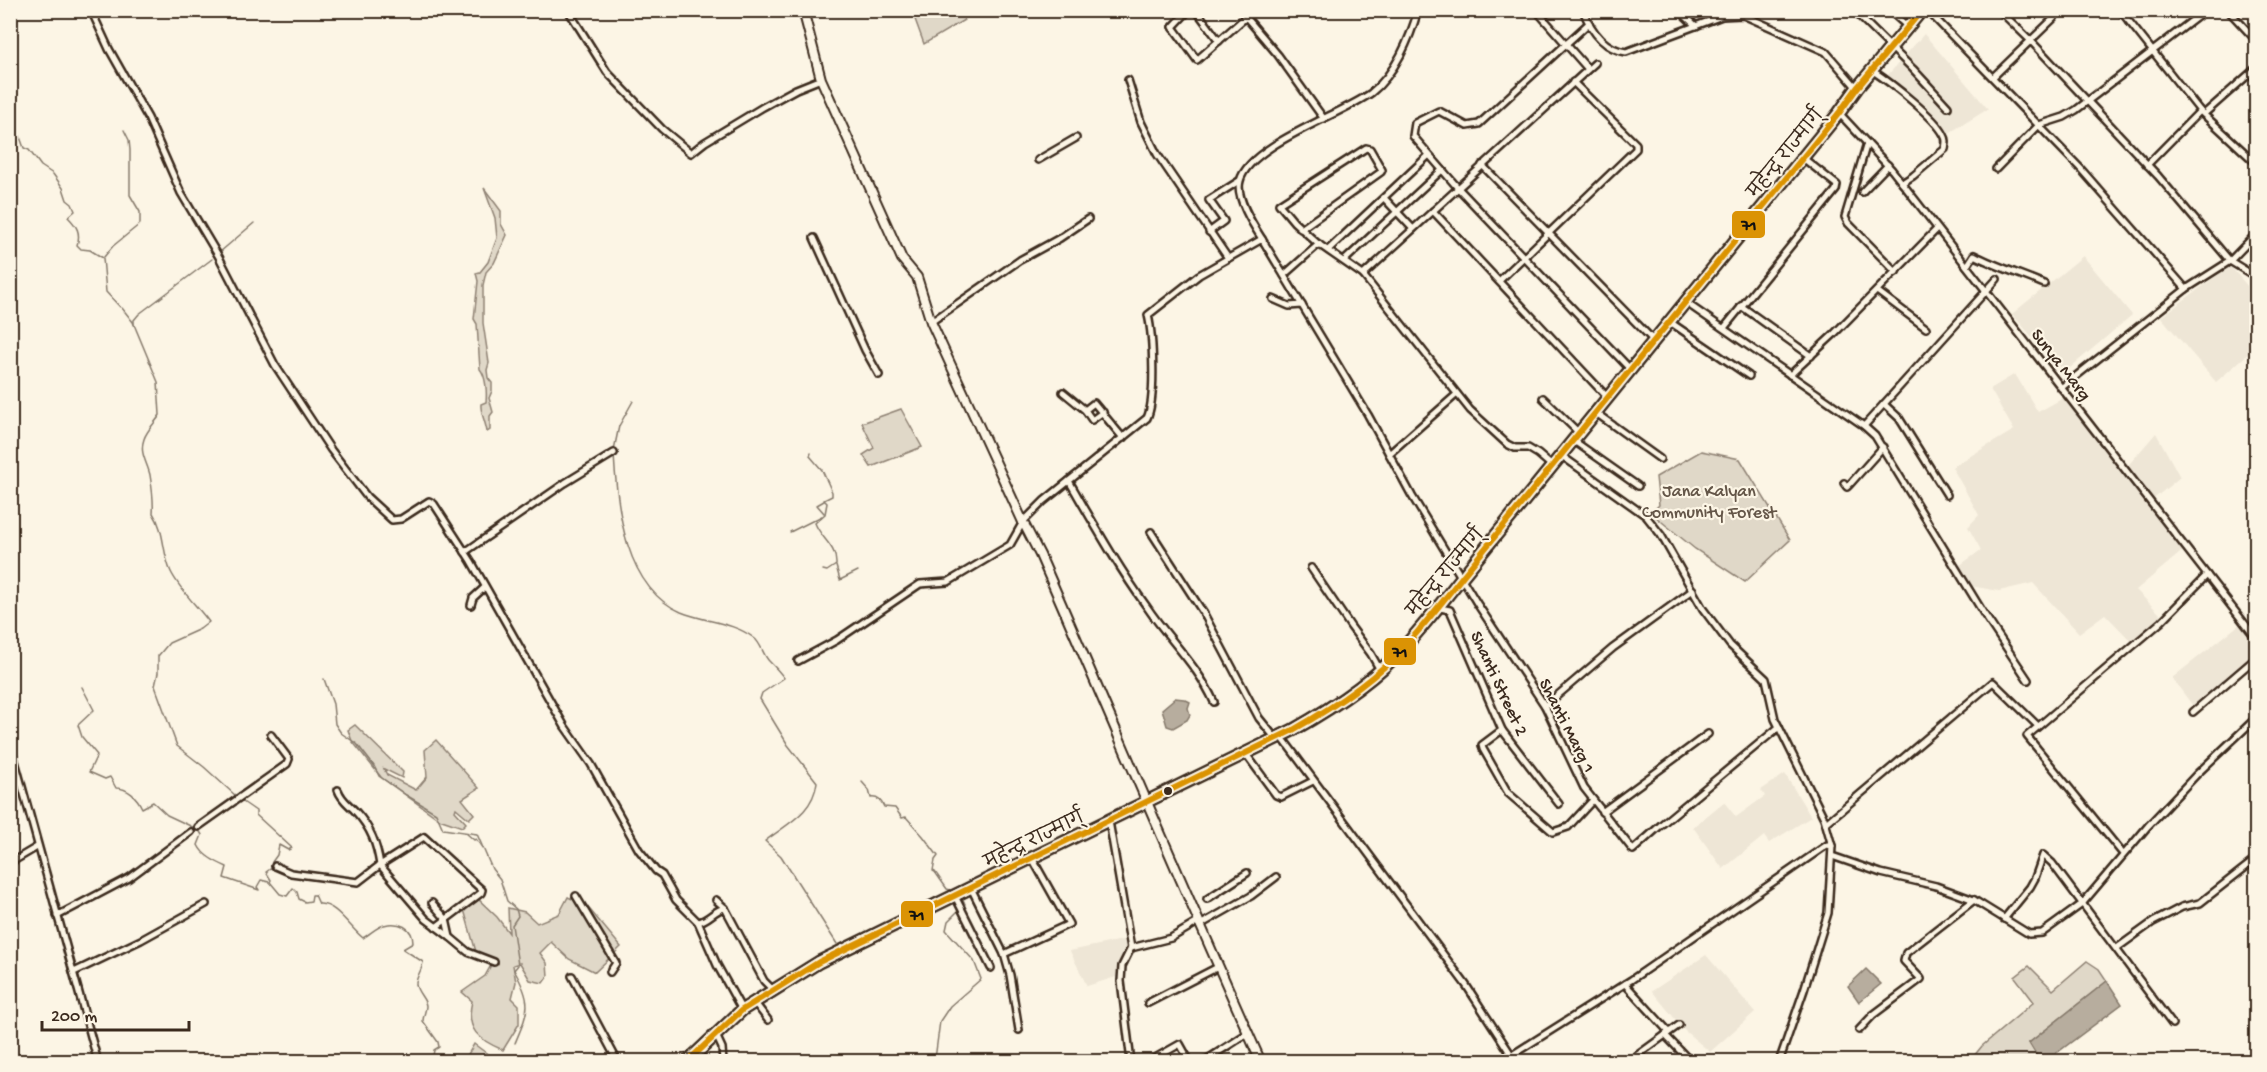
<svg xmlns="http://www.w3.org/2000/svg" width="2267" height="1072" font-family="'Gochi Hand','Playpen Sans Deva',sans-serif">
  <rect width="100%" height="100%" fill="#fcf5e5"/>
  <filter id="ink" filterUnits="userSpaceOnUse"><feTurbulence type="fractalNoise" baseFrequency=".0167" numOctaves="2"/><feDisplacementMap in="SourceGraphic" scale="12" xChannelSelector="R" yChannelSelector="G"/><feConvolveMatrix kernelMatrix="1 2 1 2 8 2 1 2 1" color-interpolation-filters="sRGB"/></filter>
  <g filter="url(#ink)">
    <g fill="#eee6d6">
      <polygon points="1924,34 1988,109 1949,133 1888,75"/>
      <polygon points="2083,256 2132,315 2064,373 2012,314"/>
      <polygon points="2230,266 2256,296 2256,347 2216,382 2161,317"/>
      <polygon points="2015,374 2038,412 2067,396 2125,469 2156,433 2180,477 2150,502 2186,548 2136,590 2162,616 2132,642 2105,614 2079,633 2033,583 1999,591 1965,585 1959,566 1981,550 1968,527 1979,515 1952,467 2014,430 1990,389"/>
      <polygon points="2240,624 2256,641 2256,655 2193,706 2172,678"/>
      <polygon points="1785,774 1811,817 1769,843 1764,836 1723,869 1693,827 1724,802 1736,817 1765,796 1761,790"/>
      <polygon points="1127,939 1127,949 1119,962 1119,976 1087,986 1070,951"/>
      <polygon points="1706,955 1755,1012 1710,1052 1685,1031 1652,991"/>
    </g>
    <g fill="#e0d8c8" stroke="#8e8173" stroke-width="1.5">
      <polygon points="912,11 964,11 964,20 924,44"/>
      <path d="M484 188 501 211V224L507 235 494 263 486 272 483 285V323L489 363 487 370 488 378 492 383V391L489 398 493 412 490 416V430L487 432C486 423 480 412 481 404L486 402C487 392 486 376 480 369L477 324 474 319 478 281 476 273 480 272 488 262 497 238 495 218Z"/>
      <polygon points="901,409 922,447 871,467 863,455 874,448 862,423"/>
      <polygon points="1701,451 1740,459 1790,540 1745,582 1695,549 1651,513 1659,505 1656,477"/>
      <polygon points="355,725 403,772 402,778 384,769 387,775 416,790 427,777 425,750 436,740 479,788 462,799 474,814 469,819 456,808 455,811 466,823 462,827 439,819 379,776 381,777 352,741 348,730"/>
      <path d="M568 897 586 905 621 947 595 972 569 959 551 942 540 953 547 963 548 976 543 983 530 980 520 963 513 965 516 982 512 998 519 1005V1024L503 1050C479 1040 465 1030 472 1001L462 992 485 976 491 965 478 959 463 906 478 899 497 917 509 933 508 908 525 912 537 923 559 914Z"/>
      <polygon points="2087,961 2099,969 2107,981 2029,1043 2040,1061 1976,1061 1974,1056 1982,1046 2034,1002 2015,977 2029,966 2053,990"/>
      <polygon points="474,1044 497,1061 464,1061"/>
    </g>
    <g fill="#b7ad9e" stroke="#85796b" stroke-width="1.5">
      <polygon points="1175,698 1184,699 1190,702 1188,708 1190,715 1187,720 1173,728 1167,726 1162,709"/>
      <polygon points="1866,969 1881,984 1859,1002 1848,986"/>
      <polygon points="2107,981 2122,1004 2046,1061 2040,1061 2029,1043"/>
    </g>
    <g fill="none" stroke-linecap="round" stroke-linejoin="round">
      <g stroke="#85796b" stroke-width="1.5">
        <path d="M10 120 15 123 24 148 29 150 41 166 53 174 63 188 67 200 72 204 75 211 68 217C77 226 81 233 77 245L81 249 90 250 103 258 106 292 120 307"/>
        <polyline points="220,252 254,223"/>
        <polyline points="104,257 113,246 140,224 140,212 130,195 130,150 129,140 124,130"/>
        <path d="M122 308 133 322 158 382 160 415C155 423 147 430 144 439 139 453 147 462 150 475 152 487 154 501 153 513 165 531 162 553 171 572 180 590 197 606 209 622L200 629 169 643 158 656V673L155 686 177 746 204 767 236 796"/>
        <polyline points="134,324 134,320 139,314 212,259"/>
        <polyline points="614,450 619,426 633,401"/>
        <path d="M811 453 810 456 822 470 832 492V496L824 500 827 503 825 514 815 523C821 539 837 546 836 565L827 571 823 570"/>
        <path d="M614 455C617 508 625 588 681 612 706 622 733 622 754 638 761 643 763 655 769 661 775 667 779 671 784 678L762 693 760 699 788 745 817 782C813 813 788 823 765 841L781 856 837 944"/>
        <polyline points="824,501 817,505 824,513"/>
        <polyline points="790,532 822,516"/>
        <polyline points="836,566 840,580 858,571"/>
        <path d="M324 679 333 704 335 724 341 733 357 744 374 766 379 776 406 795 436 813 443 829 477 834 492 869 500 879 507 901 516 909 518 916 512 925 518 965 514 970C533 1003 529 1010 515 1043"/>
        <path d="M82 687 94 710 78 725 82 737 97 755 89 772 105 779 110 777 116 788C128 788 137 797 142 808L153 802 167 815 199 830 202 835 198 845C203 856 216 862 227 867L224 878 259 890 257 887 261 880 269 882"/>
        <path d="M862 782 869 790 871 798C878 797 882 802 884 807L895 808 902 818 906 817 923 836 938 856 935 860 933 871 935 872 947 889 954 891"/>
        <path d="M240 800 256 811V815L292 848 288 850 279 845 277 855 272 862 273 867 266 872 271 880 270 882 280 894 287 896 293 888 297 892 299 899 305 902 311 901 312 895H315L319 904C336 903 350 928 363 938 370 934 378 926 384 925 399 921 413 927 413 943L403 949 423 962C422 971 416 976 416 984 416 992 426 999 426 1006 426 1011 423 1016 423 1021L438 1042 439 1047 434 1050 432 1062"/>
        <polyline points="466,833 474,840 476,839 483,849"/>
        <polyline points="962,897 965,904 964,906"/>
        <polyline points="927,1062 935,1059 940,1021 950,1006 981,979 974,961 946,930 948,921 960,909"/>
      </g>
      <defs>
        <g id="street">
          <polyline points="91,10 109,49 148,118 181,193 219,257 275,365 331,450 367,497 392,520 401,519 429,501 434,504 471,561 565,727 591,764 639,850 656,871 662,875 676,900 698,922 717,965 742,1010"/>
          <polyline points="568,10 607,72 662,129 691,153 705,142 763,107 796,89 821,79"/>
          <polyline points="1189,10 1173,27 1197,60 1246,17"/>
          <polyline points="1196,10 1219,41"/>
          <polyline points="1240,10 1278,55 1324,119"/>
          <polyline points="1536,10 1588,69"/>
          <path d="M1583 10C1591 31 1604 49 1626 52L1722 16 1743 15 1826 52 1857 88"/>
          <polyline points="1679,10 1696,26"/>
          <polyline points="1715,10 1722,16"/>
          <polyline points="1853,10 1913,69 1948,107"/>
          <polyline points="1889,10 1908,27"/>
          <polyline points="1927,10 2080,168 2186,289"/>
          <polyline points="1999,10 2031,41 2158,176 2230,261 2256,277"/>
          <polyline points="2120,10 2200,111 2256,163"/>
          <polyline points="2228,10 2254,38"/>
          <polyline points="1589,23 1479,124 1467,126 1439,111 1415,123 1413,136 1458,188 1631,370"/>
          <path d="M1873 71C1891 83 1935 117 1944 135 1947 140 1946 143 1945 149L1913 176 1902 183"/>
          <polyline points="1993,77 2054,18 2056,14 2054,10"/>
          <polyline points="1128,80 1141,122 1157,154 1228,258"/>
          <polyline points="1839,113 1892,170 2256,638"/>
          <polyline points="2204,114 2256,68"/>
          <polyline points="1867,143 1845,217 1848,223 1896,272"/>
          <polyline points="1038,160 1076,138"/>
          <polyline points="1482,165 1654,341"/>
          <polyline points="2147,165 2200,111"/>
          <polyline points="1996,169 2039,125 2064,117 2076,110 2206,10"/>
          <polyline points="1862,192 1888,165"/>
          <polyline points="1384,198 1413,229"/>
          <polyline points="1433,211 1608,398"/>
          <polyline points="1301,229 1381,172 1382,170 1370,149 1366,148 1279,204 1294,222 1317,243 1363,275 1470,410 1507,444 1515,448 1528,448 1538,454 1552,466"/>
          <polyline points="1209,232 1224,221 1209,200 1239,181"/>
          <polyline points="814,238 865,350 879,375"/>
          <path d="M1262 239C1253 225 1235 197 1240 181 1249 145 1341 115 1371 93 1395 74 1410 39 1418 10"/>
          <polyline points="1328,250 1429,155"/>
          <polyline points="1345,260 1442,170"/>
          <path d="M1967 266 1974 255C1997 267 2021 274 2044 284"/>
          <polyline points="1284,275 1319,244"/>
          <polyline points="1363,275 1595,63"/>
          <polyline points="1499,281 1636,149 1636,144 1573,82"/>
          <polyline points="1877,291 1926,328"/>
          <polyline points="1273,299 1289,306 1302,305"/>
          <polyline points="1685,302 1864,426 1875,436 1984,614 2028,680"/>
          <polyline points="1741,306 1811,356"/>
          <polyline points="931,322 1020,260 1060,238 1088,219"/>
          <polyline points="1670,322 1749,376"/>
          <polyline points="1724,328 1836,190 1837,185 1803,158"/>
          <polyline points="1790,375 1833,335 1937,229"/>
          <polyline points="2061,388 2186,289 2230,261 2256,234"/>
          <polyline points="1063,392 1085,410 1092,420 1103,412"/>
          <polyline points="1543,398 1578,432"/>
          <polyline points="1884,404 1899,418 1947,495"/>
          <polyline points="1085,410 1094,403 1123,438"/>
          <polyline points="1596,413 1660,459"/>
          <polyline points="1864,426 1997,279"/>
          <polyline points="1574,441 1638,486"/>
          <polyline points="1389,454 1457,394"/>
          <polyline points="1562,456 1646,516 1661,535 1703,609 1730,645 1766,679 1775,719 1824,818 1832,846 1828,913 1804,990 1779,1062"/>
          <path d="M1069 481C1094 524 1118 567 1147 607 1169 640 1198 666 1214 702"/>
          <polyline points="1844,483 1847,487 1850,484 1883,447"/>
          <polyline points="1151,532 1204,614 1259,718 1276,739"/>
          <polyline points="465,552 565,483 614,453"/>
          <polyline points="1311,568 1351,627 1371,654 1380,670"/>
          <polyline points="471,605 473,598 485,587"/>
          <polyline points="1440,608 1450,610 1502,730 1559,804"/>
          <path d="M798 661 837 640 920 584 948 582 1010 545 1023 522 1044 501 1147 418C1156 400 1153 336 1148 315L1199 275 1262 239 1368 415 1412 496 1478 605 1545 706 1584 788 1632 849 1633 850 1662 824 1779 727"/>
          <polyline points="1545,706 1613,648 1693,590"/>
          <polyline points="2193,712 2256,658"/>
          <polyline points="1502,730 1482,745 1483,749 1508,793 1553,832 1568,827 1593,800"/>
          <polyline points="1281,736 1466,985 1516,1062"/>
          <polyline points="10,743 98,1062"/>
          <polyline points="1246,754 1276,795 1281,797 1313,781"/>
          <path d="M338 790C342 801 349 804 356 812 371 828 377 845 380 865L424 837 482 890 481 893 436 927"/>
          <polyline points="1602,812 1708,734"/>
          <polyline points="1109,821 1131,948 1122,966 1121,981 1131,1062"/>
          <polyline points="1826,823 1993,682 2038,726"/>
          <polyline points="198,827 287,764 289,759 271,735"/>
          <polyline points="2123,854 2027,736 2161,622 2207,575"/>
          <polyline points="1832,856 1881,873 1936,886 1974,900 2029,934 2042,933 2082,904 2148,826 2197,774 2256,718"/>
          <polyline points="10,863 37,847"/>
          <polyline points="275,866 291,873 358,882 380,865 426,919 450,937"/>
          <polyline points="971,888 1004,954 1010,975 1019,1030"/>
          <polyline points="576,896 616,963 610,972"/>
          <polyline points="955,896 991,968"/>
          <polyline points="1207,899 1247,873"/>
          <polyline points="716,900 725,908"/>
          <polyline points="432,903 446,919 450,937 468,952 494,962"/>
          <polyline points="57,916 129,878 191,832"/>
          <polyline points="2004,919 2030,887 2035,878 2043,855 2052,863 2172,1024"/>
          <path d="M698 922C708 921 715 909 725 908L764 981 773 990"/>
          <polyline points="1200,925 1251,896 1276,877"/>
          <polyline points="1131,948 1171,938 1198,922"/>
          <polyline points="2117,948 2153,922 2182,907 2200,903 2256,859"/>
          <polyline points="1004,954 1069,924 1032,858"/>
          <polyline points="74,972 141,940 206,904"/>
          <polyline points="572,976 618,1062"/>
          <polyline points="1625,984 1669,1032"/>
          <polyline points="755,1003 768,1020"/>
          <polyline points="1148,1003 1218,967"/>
          <polyline points="1859,1030 1873,1015 1921,979 1904,961 1906,953 1974,900"/>
          <polyline points="716,1035 722,1048 723,1062"/>
          <polyline points="1665,1035 1691,1062"/>
          <polyline points="1512,1055 1631,980 1827,845 1832,846"/>
          <polyline points="1148,1062 1180,1044 1190,1062"/>
          <polyline points="1203,1062 1248,1033"/>
          <polyline points="1628,1062 1679,1025"/>
        </g>
        <path id="secondary" d="M803 10 821 79 902 259 917 277 931 322 1023 522 1040 555C1114 724 1185 893 1261 1062"/>
        <path id="highway" d="M687 1062 742 1010 819 962 1293 730C1334 707 1375 680 1406 645 1426 623 1444 600 1462 577L1839 113 1857 88 1922 10"/>
      </defs>
      <use href="#street" stroke="#3b2a1e" stroke-width="10"/>
      <use href="#secondary" stroke="#3b2a1e" stroke-width="12"/>
      <use href="#highway" stroke="#3b2a1e" stroke-width="15"/>
      <use href="#street" stroke="#fcf5e5" stroke-width="5"/>
      <use href="#secondary" stroke="#fcf5e5" stroke-width="8"/>
      <use href="#highway" stroke="#fcf5e5" stroke-width="10"/>
      <defs>
        <path id="bus-1" d="M687 1062 742 1010 819 962 1293 730C1334 707 1375 680 1406 645 1426 623 1444 600 1462 577L1839 113 1857 88 1922 10"/>
      </defs>
      <use href="#bus-1" stroke="#fcf5e5" stroke-width="10"/>
      <use href="#bus-1" stroke="#db9304" stroke-width="6"/>
    </g>
  </g>
  <circle fill="#3b2a1e" stroke="#fcf5e5" stroke-width="2" cx="1168" cy="791" r="5"/>
  <g text-anchor="middle" stroke-width="4.5" stroke-linejoin="round" paint-order="stroke">
    <g font-size="18" fill="#3b2a1e" stroke="#fcf5e5">
      <text transform="translate(1785 153) rotate(-51)" y="6">महेन्द्र राज्मार्ग्</text>
      <text transform="translate(2062 364) rotate(52)" y="6">Surya Marg</text>
      <text transform="translate(1445 572) rotate(-50)" y="6">महेन्द्र राज्मार्ग्</text>
      <text transform="translate(1500 683) rotate(65)" y="6">Shanti Street 2</text>
      <text transform="translate(1568 725) rotate(63)" y="6">Shanti Marg 1</text>
      <text transform="translate(1034 839) rotate(-26)" y="6">महेन्द्र राज्मार्ग्</text>
    </g>
    <g font-size="18" fill="#645648" stroke="#fcf5e5">
      <text x="1709" y="496">Jana Kalyan<tspan x="1709" dy="21">Community Forest</tspan></text>
    </g>
  </g>
  <g stroke="#fcf5e5" stroke-width="2">
    <rect x="1731" y="210" width="35" height="29" rx="6" fill="#db9304"/>
    <rect x="1383" y="637" width="34" height="29" rx="6" fill="#db9304"/>
    <rect x="900" y="900" width="34" height="28" rx="6" fill="#db9304"/>
  </g>
  <g font-size="16" text-anchor="middle" font-weight="bold" fill="#111">
    <text x="1749" y="230">71</text>
    <text x="1400" y="657">71</text>
    <text x="917" y="920">71</text>
  </g>
  <rect width="2267" height="1072" fill="none" stroke="#fcf5e5" stroke-width="36"/>
  <rect x="18" y="18" width="2231" height="1036" fill="none" stroke="#3b2a1e" stroke-width="2" filter="url(#ink)"/>
  <path d="M42 1021v9h147v-9" fill="none" stroke="#3b2a1e" stroke-width="3"/>
  <text x="51" y="1021" font-size="18" fill="#3b2a1e" stroke="#fcf5e5" stroke-width="4.5" paint-order="stroke">200 m</text>
</svg>
